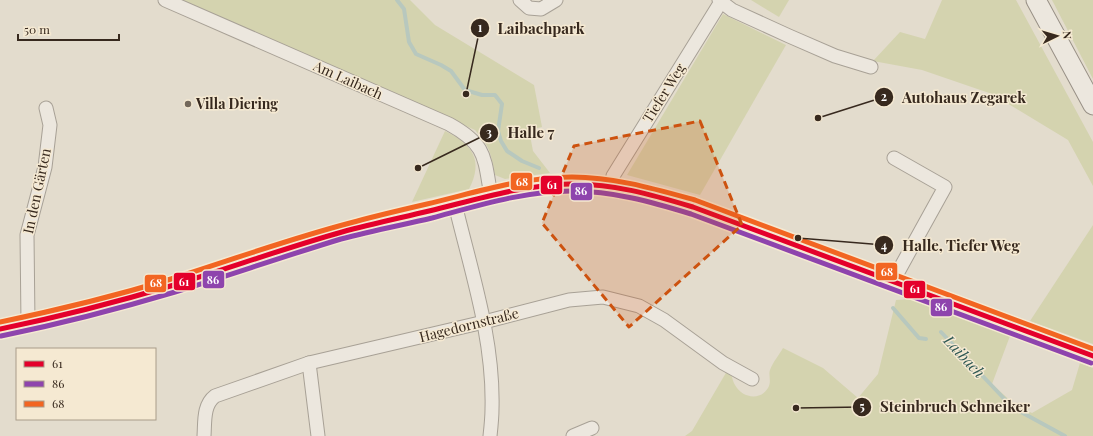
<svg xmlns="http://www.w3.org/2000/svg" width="1093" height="436" font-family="'Playfair Display',serif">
  <rect width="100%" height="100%" fill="#e3dccd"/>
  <g fill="#d4d3af">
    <path d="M180 0H410L435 25 534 85 542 127 529 130 533 151 550 173 505 179 495 175C491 154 490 146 475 130Z"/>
    <polygon points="751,0 789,0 779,17"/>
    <polygon points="942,0 1016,0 1093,142 1093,186 1068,140 992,94 922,70 873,61 900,32 925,39"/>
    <polygon points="1052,0 1093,0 1093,79"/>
    <polygon points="723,14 786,45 700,195 627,175"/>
    <path d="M445 131C472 144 484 160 469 189L412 202Z"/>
    <polygon points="1093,225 1093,344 1030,321"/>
    <path d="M911 299 1010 336 992 384 1015 405 1032 413 1072 390 1080 363 1093 368V436H685L692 431 727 371 731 373C732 377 733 382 735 385 742 398 760 401 768 388 772 381 768 375 770 370 773 362 779 355 783 348L823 368 858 398 878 374 896 300Z"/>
  </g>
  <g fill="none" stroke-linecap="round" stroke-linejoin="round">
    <g stroke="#b8c8be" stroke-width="4">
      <polyline points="397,0 404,9 409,42 416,54 441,65 451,71 465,90 482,95 495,95 502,104 498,131 501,141 507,151 522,161 539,168"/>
      <polyline points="893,308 919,338 926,339"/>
      <polyline points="941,332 1012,407 1065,436"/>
    </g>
    <defs>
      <g id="minor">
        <path d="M165 0 449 124C487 145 484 157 491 196"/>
        <polyline points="520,0 529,8 541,9 556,0"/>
        <polyline points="719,0 732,10 789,36 835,56 871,67"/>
        <polyline points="894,158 945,187 898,272 895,281"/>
        <polyline points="611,186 613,176 722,0"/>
        <path d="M455 204C471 271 494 339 492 409 492 418 491 427 490 436"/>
        <polyline points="28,323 27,235 45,167 50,125 46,108"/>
        <path d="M0 329C50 319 100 306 150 292 210 275 268 253 328 236 361 226 395 218 429 211 472 200 525 185 570 184 612 184 652 195 693 207L1093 356"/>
        <polyline points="309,363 318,436"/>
        <path d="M204 436C205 422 203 405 215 396L309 363 484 322 569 300 603 297 639 306 664 320 723 363 752 379"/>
        <polyline points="573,436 592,428"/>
      </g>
      <polyline id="secondary" points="1036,0 1093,105"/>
    </defs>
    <use href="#minor" stroke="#a8a196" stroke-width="15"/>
    <use href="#secondary" stroke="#989086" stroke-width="21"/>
    <use href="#minor" stroke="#ece7de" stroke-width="13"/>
    <use href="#secondary" stroke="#ece7de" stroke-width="19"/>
    <defs>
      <path id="bus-1" d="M0 329C59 317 117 302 174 285 230 268 285 248 342 232 371 224 400 218 429 211 475 200 522 185 570 184 612 183 653 195 693 207L1093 356"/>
      <path id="bus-2" d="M1 336C60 324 118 309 175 292 230 275 285 256 341 239 371 231 402 225 432 218 477 206 524 191 572 191 613 191 652 202 691 214L1091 363"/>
      <path id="bus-3" d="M0 322C58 310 115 296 171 279 231 260 289 239 350 223 375 216 401 210 427 204 474 193 522 177 572 177 614 177 655 189 695 200L1093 349"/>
    </defs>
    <use href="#bus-1" stroke="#f5e9d2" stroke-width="8"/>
    <use href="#bus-2" stroke="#f5e9d2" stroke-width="8"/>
    <use href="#bus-3" stroke="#f5e9d2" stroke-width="8"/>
    <use href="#bus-1" stroke="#e4002b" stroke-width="5"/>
    <use href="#bus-2" stroke="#8e44ad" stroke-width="5"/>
    <use href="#bus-3" stroke="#f26522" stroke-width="5"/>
  </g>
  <path fill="#cd520f" fill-opacity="0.2" stroke="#cd520f" stroke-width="3" stroke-dasharray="8 5" stroke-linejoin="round" d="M700 121 742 225 629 327 542 223 574 146Z"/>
  <circle fill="#73685b" stroke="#f5e9d2" stroke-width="1.5" cx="188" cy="104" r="4"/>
  <g text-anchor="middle" stroke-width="3" stroke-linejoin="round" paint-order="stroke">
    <g font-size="14" fill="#37291e" stroke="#f5e9d2">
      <text transform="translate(348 80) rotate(24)" y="5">Am Laibach</text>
      <text transform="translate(664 93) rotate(-58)" y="5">Tiefer Weg</text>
      <text transform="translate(37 191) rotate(-78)" y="5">In den Gärten</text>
      <text transform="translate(469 325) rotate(-14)" y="5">Hagedornstraße</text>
    </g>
    <g font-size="14" font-weight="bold" fill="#37291e" stroke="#f5e9d2" text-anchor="start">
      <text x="196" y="109">Villa Diering</text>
    </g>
    <g font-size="15" font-style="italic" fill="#2d5753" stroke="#f5e9d2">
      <text transform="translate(964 357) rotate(47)" y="5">Laibach</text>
    </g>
  </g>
  <path fill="none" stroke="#37291e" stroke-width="1.5" d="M466 94L480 28M818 118L884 97M418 168L489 133M798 238L884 245M796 408L862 407"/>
  <g fill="#37291e" stroke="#f5e9d2" stroke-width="1.5">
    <circle cx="466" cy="94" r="4"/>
    <circle cx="818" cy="118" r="4"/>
    <circle cx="418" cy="168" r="4"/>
    <circle cx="798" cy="238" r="4"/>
    <circle cx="796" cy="408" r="4"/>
    <circle cx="480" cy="28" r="10"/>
    <circle cx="884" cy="97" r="10"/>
    <circle cx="489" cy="133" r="10"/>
    <circle cx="884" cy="245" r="10"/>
    <circle cx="862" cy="407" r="10"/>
  </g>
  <g font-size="12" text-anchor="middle" font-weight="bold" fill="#fff">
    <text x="480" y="32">1</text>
    <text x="884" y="101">2</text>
    <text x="489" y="137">3</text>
    <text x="884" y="250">4</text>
    <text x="862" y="411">5</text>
  </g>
  <g font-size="15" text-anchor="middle" font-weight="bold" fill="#37291e" stroke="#f5e9d2" stroke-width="3" stroke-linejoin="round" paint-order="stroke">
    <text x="541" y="34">Laibachpark</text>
    <text x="964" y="103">Autohaus Zegarek</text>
    <text x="531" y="138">Halle 7</text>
    <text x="961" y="251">Halle, Tiefer Weg</text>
    <text x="955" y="412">Steinbruch Schneiker</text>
  </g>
  <g stroke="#f5e9d2" stroke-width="1.5">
    <rect x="510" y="172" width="23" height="19" rx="4" fill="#f26522"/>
    <rect x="540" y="175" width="23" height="20" rx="4" fill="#e4002b"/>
    <rect x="570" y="182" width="23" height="19" rx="4" fill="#8e44ad"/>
    <rect x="875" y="262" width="23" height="19" rx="4" fill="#f26522"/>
    <rect x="202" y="270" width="23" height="19" rx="4" fill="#8e44ad"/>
    <rect x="173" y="272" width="23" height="19" rx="4" fill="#e4002b"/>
    <rect x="144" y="274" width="23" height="19" rx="4" fill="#f26522"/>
    <rect x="903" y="280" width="23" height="19" rx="4" fill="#e4002b"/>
    <rect x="930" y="298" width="23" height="19" rx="4" fill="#8e44ad"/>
  </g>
  <g font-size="11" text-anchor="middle" font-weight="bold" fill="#fff">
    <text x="522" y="186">68</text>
    <text x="552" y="189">61</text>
    <text x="581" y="195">86</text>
    <text x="887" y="276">68</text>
    <text x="213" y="284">86</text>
    <text x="184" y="286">61</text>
    <text x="156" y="287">68</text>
    <text x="915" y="293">61</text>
    <text x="941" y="311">86</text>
  </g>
  <rect x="16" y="348" width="140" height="72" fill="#f5e9d2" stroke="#a99c8a"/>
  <rect x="24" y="361" width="20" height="6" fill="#e4002b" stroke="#a99c8a"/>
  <text x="52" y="368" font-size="12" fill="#37291e">61</text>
  <rect x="24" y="381" width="20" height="6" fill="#8e44ad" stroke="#a99c8a"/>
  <text x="52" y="388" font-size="12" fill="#37291e">86</text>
  <rect x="24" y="401" width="20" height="6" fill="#f26522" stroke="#a99c8a"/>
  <text x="52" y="408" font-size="12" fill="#37291e">68</text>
  <g transform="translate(1057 36) rotate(85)" stroke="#f5e9d2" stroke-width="3" paint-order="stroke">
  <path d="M0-3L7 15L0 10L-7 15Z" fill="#37291e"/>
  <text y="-6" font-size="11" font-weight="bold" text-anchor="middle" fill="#37291e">N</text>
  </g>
  <path d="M18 34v6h101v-6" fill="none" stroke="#37291e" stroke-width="2"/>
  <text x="24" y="34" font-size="12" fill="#37291e" stroke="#f5e9d2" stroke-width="3" paint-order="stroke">50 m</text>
</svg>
